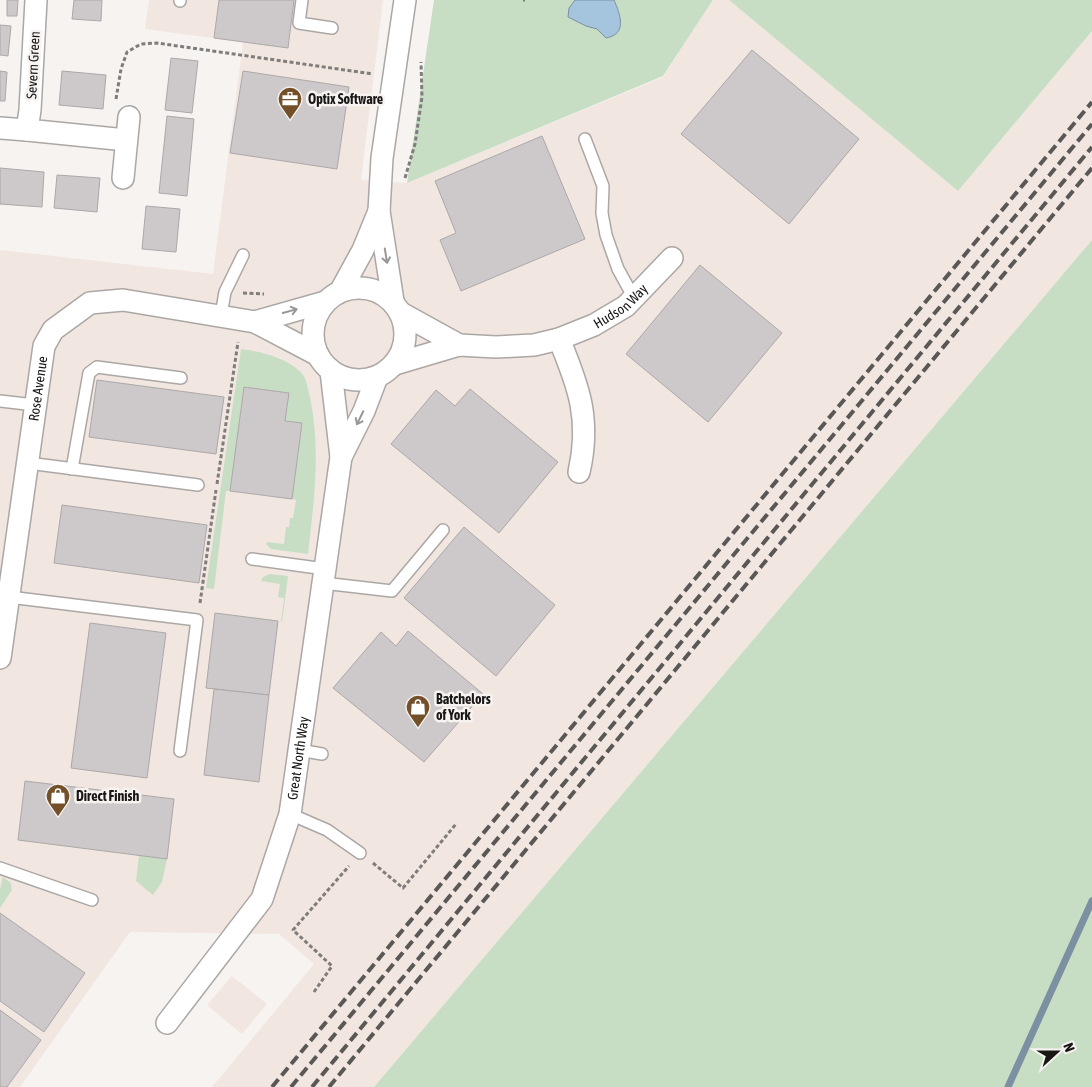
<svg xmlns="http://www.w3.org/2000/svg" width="1092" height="1087" font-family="'Asap Condensed',sans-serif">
  <rect width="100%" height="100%" fill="#f7f3f1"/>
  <g fill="#f2e6e0">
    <polygon points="149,0 383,0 361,180 407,183 663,77 713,0 729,0 958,191 1092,31 1092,240 374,1087 212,1087 314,964 279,934 130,932 20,1087 0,1087 0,250 213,274 243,42 145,29"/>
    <polygon points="232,976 267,1004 242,1034 207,1005"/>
  </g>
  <g fill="#c7dec5">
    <polygon points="434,0 713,0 663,76 407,183"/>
    <polygon points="729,0 1092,0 1092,31 958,191"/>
    <polygon points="1092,240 1092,1087 374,1087"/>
    <path d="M241 349C259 351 291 359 303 375 307 380 308 391 310 397 321 450 314 500 308 554L271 549 266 544 267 542 284 544 286 527H289L290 518H293L296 500 292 499 302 423 285 421 289 393 244 387 230 491H226L214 589 206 588Z"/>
    <polygon points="270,574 288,576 282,622 281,622 284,598 278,597 280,584 261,581 263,577"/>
    <polygon points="139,855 167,859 162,882 153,895 136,881"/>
    <polygon points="3,877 11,883 12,890 0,908 0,889"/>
  </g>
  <path fill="#a5c4dd" stroke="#7b90a1" d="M575 0H614C620 14 628 34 606 38L597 29 586 26 568 17 569 8Z"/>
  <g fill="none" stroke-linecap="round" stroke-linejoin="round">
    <polyline stroke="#7b90a1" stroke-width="7" points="1008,1087 1092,901"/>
  </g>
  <g fill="#cdc8ca" stroke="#aca8a9">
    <polygon points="7,0 18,0 17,16 7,16"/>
    <polygon points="74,0 102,0 101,21 72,19"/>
    <polygon points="219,0 294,0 288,48 214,38"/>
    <polygon points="0,25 11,26 8,56 0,55"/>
    <polygon points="752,50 859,139 789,224 681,134"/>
    <polygon points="171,58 198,61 192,113 165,110"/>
    <polygon points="0,71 7,72 5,101 0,101"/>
    <polygon points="62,71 106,75 103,109 59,105"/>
    <polygon points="243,71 349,87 337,169 230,153"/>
    <polygon points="167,116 194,119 187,196 159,193"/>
    <polygon points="542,136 585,239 461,291 440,240 456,233 435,181"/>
    <polygon points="0,168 44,172 42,207 0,204"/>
    <polygon points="57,175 100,178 97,212 54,208"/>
    <polygon points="146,206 180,209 176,252 142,249"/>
    <polygon points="700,265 782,333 708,422 626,354"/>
    <polygon points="97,380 224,397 216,454 89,437"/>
    <polygon points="244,387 289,393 285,421 302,423 292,499 230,491"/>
    <polygon points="470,389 558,462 499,533 391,444 436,390 455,406"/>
    <polygon points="62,505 207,525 199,583 54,563"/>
    <polygon points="464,527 555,605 496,676 404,598"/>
    <polygon points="215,613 278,621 269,695 206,688"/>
    <polygon points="90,623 166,633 147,778 71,768"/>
    <polygon points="408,631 483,694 424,762 333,688 381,632 396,646"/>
    <polygon points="214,689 269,695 259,782 204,775"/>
    <polygon points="25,781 174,799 167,859 18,840"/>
    <polygon points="0,913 85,973 44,1032 0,1001"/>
    <polygon points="0,1010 41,1040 7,1087 0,1087"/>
  </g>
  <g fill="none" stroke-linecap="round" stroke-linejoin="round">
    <defs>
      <g id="service">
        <polyline points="302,0 299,23 332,28"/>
        <polyline points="180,1 180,0"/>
        <polyline points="585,139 603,186 602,213 606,235 618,269 634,298"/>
        <polyline points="221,315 225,292 243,255"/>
        <polyline points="0,401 35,405"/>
        <polyline points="28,463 198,485"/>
        <polyline points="72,469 89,373 97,367 181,378"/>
        <polyline points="252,559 325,569"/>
        <polyline points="323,583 392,591 443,530"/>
        <polyline points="9,597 197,620 180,751"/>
        <polyline points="299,750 322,754"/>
        <polyline points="290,814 327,830 360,853"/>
        <polyline points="0,868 92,900"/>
      </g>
      <g id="minor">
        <polyline points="36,0 30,110 27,130 126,140"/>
        <polyline points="0,128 27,130"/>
        <polyline points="123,178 129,117"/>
        <circle cx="359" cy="334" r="46"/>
        <polyline points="340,292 363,250 379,211"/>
        <polyline points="393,301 379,211 382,158 405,0"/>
        <polyline points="401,313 459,345"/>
        <polyline points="255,322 325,302"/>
        <path d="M559 339C579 387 591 420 579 472"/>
        <path id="s1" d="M395 364 459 345 496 347 534 345 559 339 594 325 626 306 672 258"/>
        <polyline points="341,457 364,411 377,377"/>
        <path id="s2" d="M0 658 44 346 53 330 90 303 123 300 255 322 318 355"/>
        <path id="s3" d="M167 1023 262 899 290 814 341 457 331 371"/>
      </g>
    </defs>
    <use href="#service" stroke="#aba7a5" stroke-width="14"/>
    <use href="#minor" stroke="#aba7a5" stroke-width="24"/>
    <g stroke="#7f7d7b" stroke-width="3" stroke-dasharray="4 2.5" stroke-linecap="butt">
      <polyline points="523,0 525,0"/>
      <polyline points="116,99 121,69 127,52 141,44 157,43 373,74"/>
      <polyline points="405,178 415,144 422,97 421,62"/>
      <polyline points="243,293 264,294"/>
      <polyline points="217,484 238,342"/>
      <polyline points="200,603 216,490"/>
      <polyline points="373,863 403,888 456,824"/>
      <polyline points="314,992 332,966 293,930 349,866"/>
    </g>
    <use href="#service" stroke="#fff" stroke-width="11"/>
    <use href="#minor" stroke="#fff" stroke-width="21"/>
    <g stroke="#5a5857" stroke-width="4" stroke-dasharray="10 5" stroke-linecap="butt">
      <polyline points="272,1087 1092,102"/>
      <polyline points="291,1087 1092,124"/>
      <polyline points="312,1087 1092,147"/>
      <polyline points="329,1087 1092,168"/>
    </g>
  </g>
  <defs><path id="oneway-shaft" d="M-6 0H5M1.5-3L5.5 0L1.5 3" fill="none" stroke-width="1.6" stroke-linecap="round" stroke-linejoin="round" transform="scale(1.25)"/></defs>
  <g stroke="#979796">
    <use href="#oneway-shaft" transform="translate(386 256) rotate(81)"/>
    <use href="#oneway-shaft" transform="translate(290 311) rotate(-15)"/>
    <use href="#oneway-shaft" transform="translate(360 418) rotate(116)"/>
  </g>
  <defs>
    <symbol id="office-pin" viewBox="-11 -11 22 30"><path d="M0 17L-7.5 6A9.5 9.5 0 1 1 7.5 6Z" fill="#735029" stroke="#f7f3f1"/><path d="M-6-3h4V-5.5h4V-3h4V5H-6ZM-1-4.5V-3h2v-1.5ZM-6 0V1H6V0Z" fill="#fff"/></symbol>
    <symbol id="shop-pin" viewBox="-11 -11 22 30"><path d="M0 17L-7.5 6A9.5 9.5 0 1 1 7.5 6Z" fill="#735029" stroke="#f7f3f1"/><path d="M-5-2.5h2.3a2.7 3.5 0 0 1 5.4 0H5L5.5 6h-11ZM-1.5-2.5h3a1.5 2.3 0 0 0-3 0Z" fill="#fff"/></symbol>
  </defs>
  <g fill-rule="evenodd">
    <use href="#office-pin" x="276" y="85" width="28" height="38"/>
    <use href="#shop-pin" x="404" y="693" width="28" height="38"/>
    <use href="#shop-pin" x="44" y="782" width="28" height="38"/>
  </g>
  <g text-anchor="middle" stroke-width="5" stroke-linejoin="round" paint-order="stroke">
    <g font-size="14" fill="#181716" stroke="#f7f3f1">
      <text transform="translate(33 65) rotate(-87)" y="5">Severn Green</text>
      <text dy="5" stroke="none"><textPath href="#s1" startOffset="238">Hudson Way</textPath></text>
      <text dy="5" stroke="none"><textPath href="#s2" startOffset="272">Rose Avenue</textPath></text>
      <text dy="5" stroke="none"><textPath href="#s3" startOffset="302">Great North Way</textPath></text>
    </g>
    <g font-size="14" font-weight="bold" fill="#181716" stroke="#f7f3f1" text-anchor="start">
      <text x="308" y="104">Optix Software</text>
      <text x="436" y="704">Batchelors<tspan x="436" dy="16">of York</tspan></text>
      <text x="76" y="801">Direct Finish</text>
    </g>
  </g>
  <g transform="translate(1057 1052) rotate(69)" stroke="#f7f3f1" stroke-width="4" paint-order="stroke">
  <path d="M0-4L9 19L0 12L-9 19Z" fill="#181716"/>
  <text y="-8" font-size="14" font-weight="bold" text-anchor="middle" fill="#181716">N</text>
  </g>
</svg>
